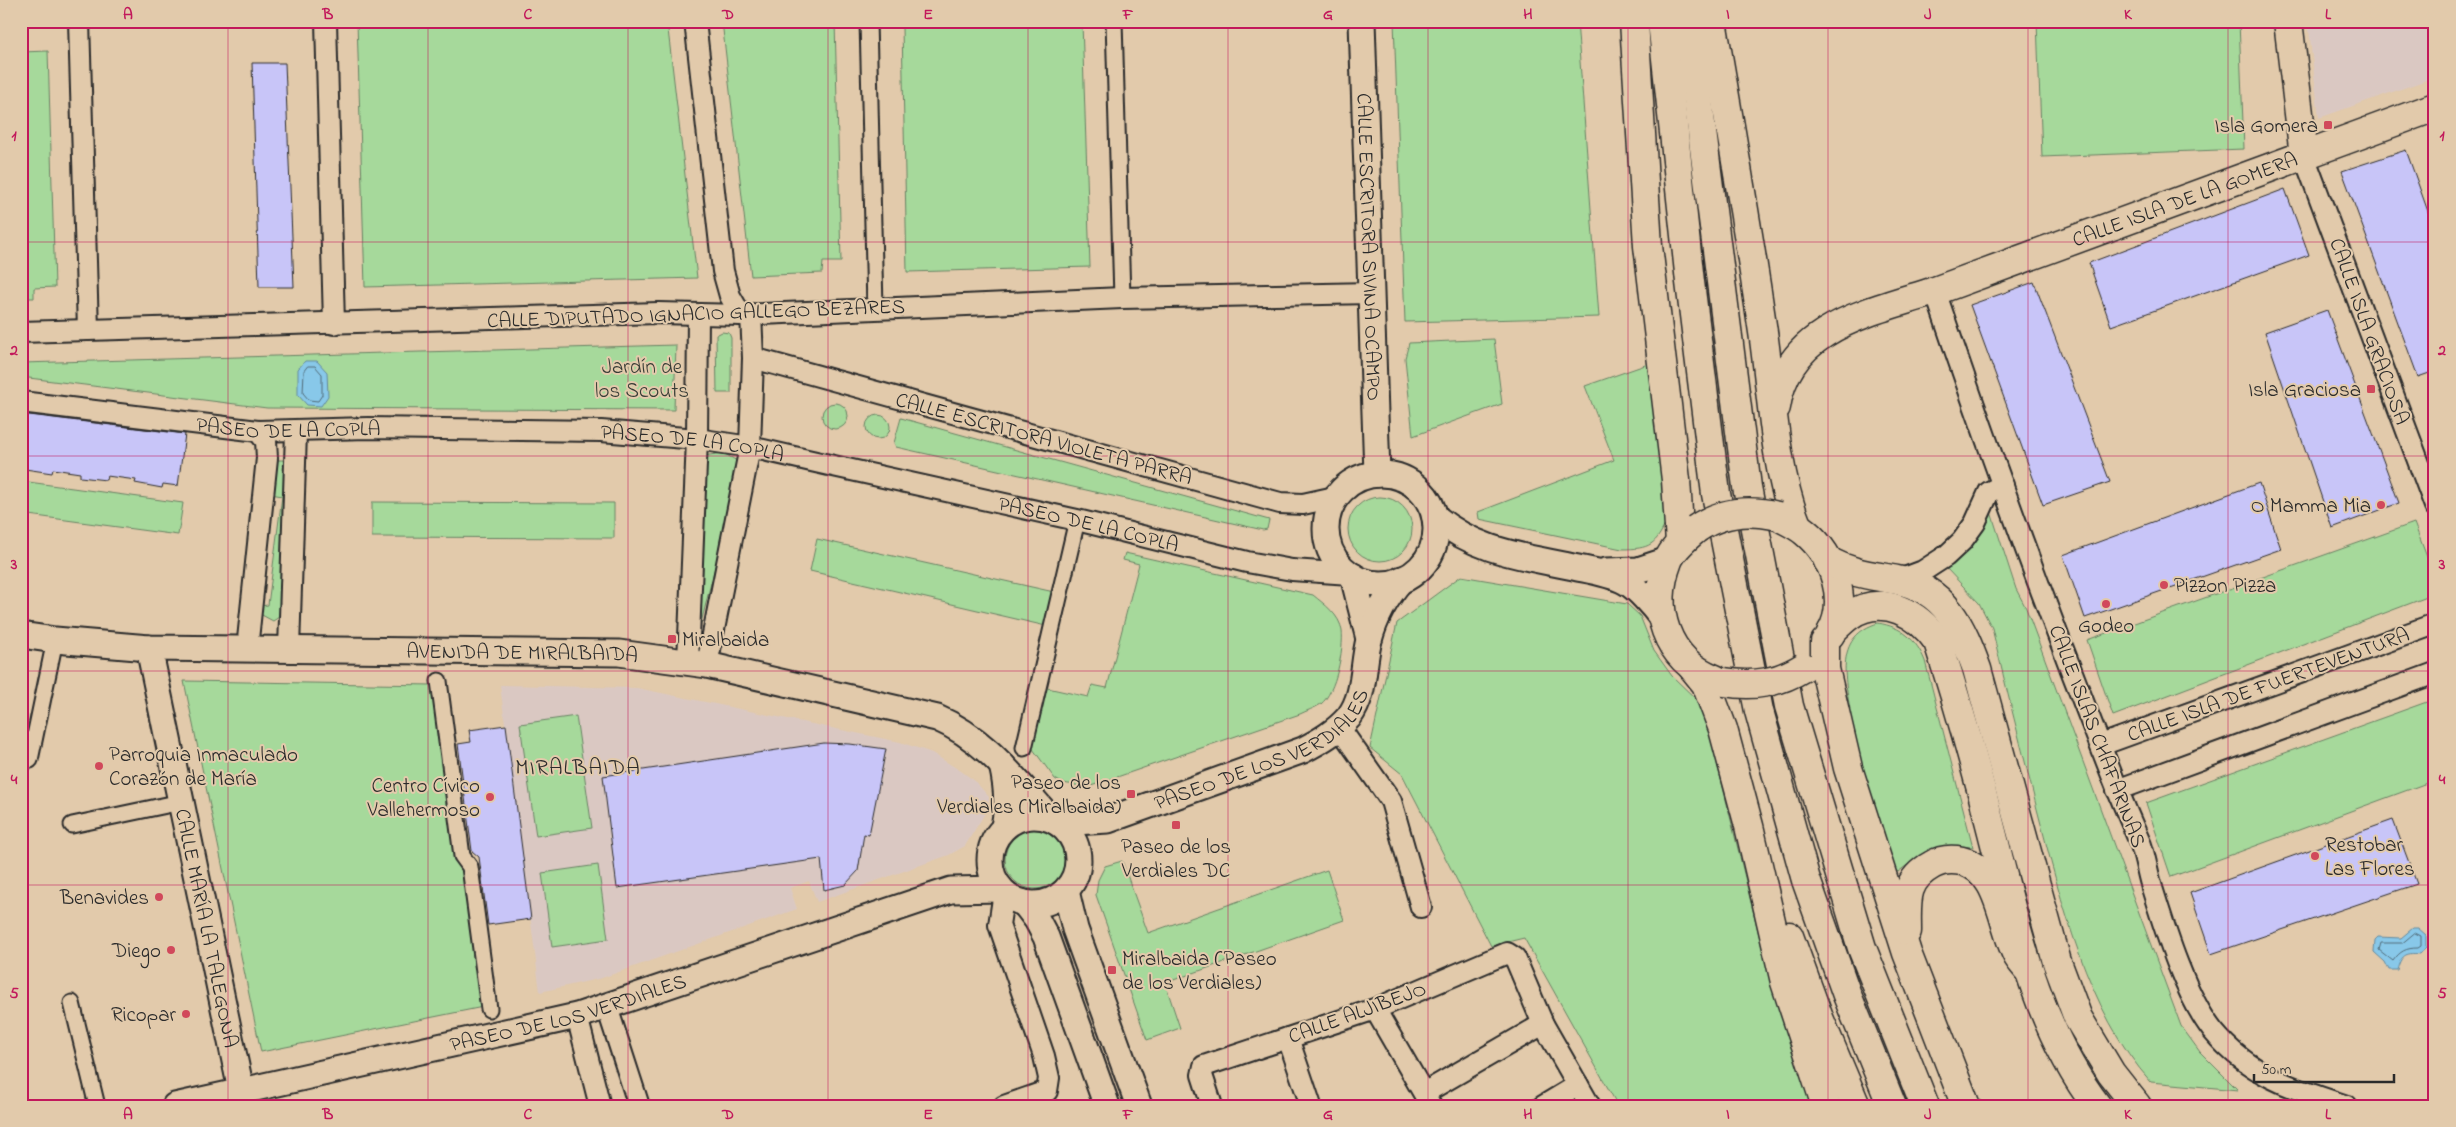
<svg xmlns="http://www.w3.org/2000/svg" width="2456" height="1127" font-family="'Indie Flower',sans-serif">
  <rect width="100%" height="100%" fill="#e2caab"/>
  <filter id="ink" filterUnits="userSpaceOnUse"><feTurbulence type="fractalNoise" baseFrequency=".02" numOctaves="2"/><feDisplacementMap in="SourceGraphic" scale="10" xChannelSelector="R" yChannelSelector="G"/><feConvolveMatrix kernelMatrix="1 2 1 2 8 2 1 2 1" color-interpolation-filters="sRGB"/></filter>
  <g filter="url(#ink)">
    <g fill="#dac8c2">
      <polygon points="2308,21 2435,21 2435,77 2319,118"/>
      <polygon points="500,685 637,688 900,742 932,753 961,771 975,781 989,797 990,805 965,846 949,855 817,902 809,881 790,888 797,909 602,978 540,992"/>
    </g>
    <g fill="#a6d99b" stroke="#688263">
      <polygon points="357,21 667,21 697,278 365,287"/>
      <polygon points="722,21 835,21 841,262 823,262 822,273 751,276"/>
      <polygon points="1394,21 1577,21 1599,317 1405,322"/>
      <polygon points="2037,21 2239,21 2244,149 2042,157"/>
      <polygon points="1082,22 1090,267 907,272 902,27"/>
      <polygon points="48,51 55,287 34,288 34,298 21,298 21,52"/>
      <polygon points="722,332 729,333 731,338 731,393 717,393 716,335"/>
      <polygon points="1494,339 1502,404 1413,436 1405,358 1409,343"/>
      <polygon points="676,345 674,410 267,408 21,377 21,363"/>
      <path d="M1648 364 1667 520C1656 545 1650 549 1622 549L1479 519 1478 512 1614 460 1585 386Z"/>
      <circle cx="835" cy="416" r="13"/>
      <circle cx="878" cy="427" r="12"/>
      <polygon points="901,418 1269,520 1267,529 1263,530 896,447 894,443"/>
      <polygon points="723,453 741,463 698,635 703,456"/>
      <polygon points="278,460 283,460 288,466 285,613 273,621 260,614 259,606 268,605 282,496 271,494 274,464"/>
      <polygon points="21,481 183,503 178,535 21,514"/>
      <circle cx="1380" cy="529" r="32"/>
      <polygon points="372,502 614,503 614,538 372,537"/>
      <path d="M1990 509 2016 589 2026 608 2181 1026 2200 1052 2238 1090 2151 1082C2087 1011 2061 900 2037 809 2022 749 2006 689 1992 628L1979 603 1946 568C1967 552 1984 534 1990 509Z"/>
      <polygon points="2414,523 2435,578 2435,594 2113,716 2087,640"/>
      <polygon points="817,539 1054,592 1046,626 810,571"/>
      <path d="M1125 553 1313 595C1324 604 1340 615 1342 631 1344 649 1336 692 1321 704 1315 708 1306 711 1300 714L1088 787 1062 783 1055 779 1030 745 1043 687 1088 697 1092 685 1107 688 1139 564 1123 560Z"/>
      <polygon points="1461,576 1627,604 1640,616 1654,651 1672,676 1698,701 1707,722 1769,976 1812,1106 1618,1106 1524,938 1491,946 1402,774 1370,748 1397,623"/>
      <path d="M1878 623C1902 627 1916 639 1925 661L1973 847C1937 844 1926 851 1898 872L1891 866 1846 710 1850 709C1844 674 1836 636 1878 623Z"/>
      <polygon points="184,681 433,685 456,862 464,867 483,1007 261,1052"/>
      <polygon points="2435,699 2435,780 2171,877 2146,803"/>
      <polygon points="576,716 592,828 536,836 520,724"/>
      <circle cx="1035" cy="859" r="30"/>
      <polygon points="1122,861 1148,933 1327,870 1344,920 1165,983 1180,1028 1147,1040 1096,895 1098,880 1105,866"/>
      <polygon points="598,865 608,939 552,947 542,873"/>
    </g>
    <g fill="#88c8e9" stroke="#63899d">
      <polygon points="305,361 317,361 327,372 328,396 321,406 307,405 298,395 298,369"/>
      <path d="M2413 928H2418L2426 935V947L2420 954C2405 952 2401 956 2397 970H2389L2385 962 2374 952 2375 940 2378 937 2401 938Z"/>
    </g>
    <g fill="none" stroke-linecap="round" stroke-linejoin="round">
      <g stroke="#506a77" stroke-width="1">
        <polygon points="308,366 315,366 322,374 322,395 318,401 309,400 303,393 304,371"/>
        <path d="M2415 933 2421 936V946L2418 948C2406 948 2400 951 2393 961L2379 950 2381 943H2402Z"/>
      </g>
    </g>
    <g fill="#c8c5f8" stroke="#2b2b2b">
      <polygon points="252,63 285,63 294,287 259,287"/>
      <polygon points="2406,150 2435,231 2435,371 2418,377 2342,171"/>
      <polygon points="2285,189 2309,255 2111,326 2089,263"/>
      <polygon points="2034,282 2110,482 2043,505 1970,305"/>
      <polygon points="2327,310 2399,503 2332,528 2265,332"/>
      <polygon points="21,414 185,434 178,486 163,484 162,488 135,483 136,480 107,476 106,480 80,477 80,473 53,469 52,473 25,469 25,466 21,465"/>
      <polygon points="2259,483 2281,549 2085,618 2063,555"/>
      <polygon points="506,725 531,919 488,925 479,857 472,851 458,744 471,742 469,730"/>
      <polygon points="824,743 850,744 886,749 869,835 864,834 858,871 845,885 824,890 821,859 617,888 603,776"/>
      <polygon points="2393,820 2417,884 2211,954 2190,893"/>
    </g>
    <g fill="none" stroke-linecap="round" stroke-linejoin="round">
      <defs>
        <g id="pedestrian">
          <polyline points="868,21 875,308"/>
          <polyline points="1114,21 1122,298"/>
          <polyline points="439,681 462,856 470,867 489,1009"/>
          <polyline points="1024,748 1077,520"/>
          <polyline points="30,760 55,640"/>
          <polyline points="72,825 181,802"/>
          <polyline points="72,1003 97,1106"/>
        </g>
        <g id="minor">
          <polyline points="79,21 88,330"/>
          <polyline points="326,21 334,324"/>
          <polyline points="695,21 723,271 730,296 741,315"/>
          <polyline points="2304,156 2435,506"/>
          <path d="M1935 291C1991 458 2052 624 2117 788 2124 807 2133 826 2141 845 2146 860 2148 876 2153 891 2166 933 2186 997 2213 1031 2250 1076 2294 1089 2347 1106"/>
          <polyline points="21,332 658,313 741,315 1122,298 1371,293"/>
          <polyline points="753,358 1280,503 1303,504 1335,497"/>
          <path id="s1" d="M21 402 258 431 368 428 601 431 697 439 750 447 829 465 1077 520 1247 562 1292 570 1350 574"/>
          <polyline points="1899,580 1923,571 1946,556 1962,541 1975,523 1989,492 2003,485"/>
          <polyline points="247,649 267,458 266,441 258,431"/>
          <polyline points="289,649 296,432"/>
          <polyline points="688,662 697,439 698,314"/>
          <polyline points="707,665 750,447 753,358 751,314"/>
          <polyline points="1339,727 1391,801 1421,907"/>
          <polyline points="2101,745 2435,624"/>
          <polyline points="2117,790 2435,673"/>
          <polyline points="1004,892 999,925 1044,1056 1049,1078 1047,1091 1004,1106"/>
          <polyline points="607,1007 639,1106"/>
          <polyline points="1375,1009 1431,1106"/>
          <polyline points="577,1016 600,1106"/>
          <polyline points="1288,1038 1311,1106"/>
          <polyline points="1424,1093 1543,1024"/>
          <polyline points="1212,1106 1202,1075 1204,1066 1375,1009 1507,953 1515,958 1543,1024 1590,1106"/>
          <polyline points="1543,1106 1578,1085"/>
        </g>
        <g id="tertiary">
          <path id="s2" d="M1362 21 1377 474"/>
          <circle cx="1381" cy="529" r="55"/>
          <path d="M1435 517C1479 553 1524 556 1578 568 1593 571 1612 574 1626 582 1637 588 1653 606 1661 617"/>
          <polyline points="1606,571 1638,570 1668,560"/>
          <polyline points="1353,576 1369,639"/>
          <path id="s3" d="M21 635 55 640 149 648 619 653 707 665 937 718C986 739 1015 780 1050 818"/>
          <path id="s4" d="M149 648 241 1090"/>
          <path d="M1002 765C1007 786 1009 805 1004 827"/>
          <circle cx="1034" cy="860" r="44"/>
          <path id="s5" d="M1058 823 1108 820 1303 750C1320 741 1336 732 1349 717 1366 694 1362 666 1369 640 1375 618 1387 596 1402 579"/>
          <polyline points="1066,891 1075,929 1139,1106"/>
          <polyline points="1024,903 1037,920 1046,937 1107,1106"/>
          <path id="s6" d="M175 1106 577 1016 951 890 1000 889"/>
        </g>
        <g id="secondary">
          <polyline points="2288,21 2304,156"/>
          <path id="s7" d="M1935 291 2435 107"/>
        </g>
        <g id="primary">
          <path d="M1778 516C1787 521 1797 525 1805 532 1834 556 1850 601 1830 635"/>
          <path d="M1696 529C1686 538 1673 548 1668 561 1650 608 1665 660 1715 679"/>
          <path d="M1828 561C1853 574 1871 575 1897 580 1946 589 1962 628 1977 669L2057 962 2078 1018 2111 1073 2137 1106"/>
          <path d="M1832 631C1838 625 1844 619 1850 615 1883 593 1919 614 1938 642 1958 704 1976 768 1992 832 2016 926 2036 1026 2097 1106"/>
        </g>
        <g id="trunk">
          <polyline points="1634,21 1648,246 1676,480 1680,543"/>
          <polyline points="1662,21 1690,282 1716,494 1759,711 1806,880 1847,995 1892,1106"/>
          <polyline points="1688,21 1747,487 1789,706 1862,948 1925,1106"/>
          <path d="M1712 21C1730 125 1748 228 1763 332 1772 394 1774 467 1797 525"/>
          <path d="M1776 407C1787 327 1870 312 1935 291"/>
          <polyline points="1825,642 1825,669 1848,768 1907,953 1966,1106"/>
          <polyline points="1693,668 1706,684 1723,729 1749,826 1785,982 1826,1106"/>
          <path d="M1907 931C1907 902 1903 881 1932 865 1942 859 1952 859 1962 861 2002 871 2001 927 2018 957 2021 962 2026 967 2030 972"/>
          <polyline points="1789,936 1819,1018 1856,1106"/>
        </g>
      </defs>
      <use href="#pedestrian" stroke="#2b2b2b" stroke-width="19"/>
      <use href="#minor" stroke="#2b2b2b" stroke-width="24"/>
      <use href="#tertiary" stroke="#2b2b2b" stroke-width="29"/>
      <use href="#secondary" stroke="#2b2b2b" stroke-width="31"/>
      <use href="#primary" stroke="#2b2b2b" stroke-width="31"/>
      <use href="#trunk" stroke="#2b2b2b" stroke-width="31"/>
      <use href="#pedestrian" stroke="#e2caab" stroke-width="15"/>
      <use href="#minor" stroke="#e2caab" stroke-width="20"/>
      <use href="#tertiary" stroke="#e2caab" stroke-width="25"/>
      <use href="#secondary" stroke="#e2caab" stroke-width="28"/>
      <use href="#primary" stroke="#e2caab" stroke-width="28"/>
      <use href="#trunk" stroke="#e2caab" stroke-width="28"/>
      <defs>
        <g id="primary-bridge">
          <path d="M1696 529C1720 512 1749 509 1778 516"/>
          <path d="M1724 682C1754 687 1778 683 1804 667"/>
        </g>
      </defs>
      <use href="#primary-bridge" stroke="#2b2b2b" stroke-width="31" stroke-linecap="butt"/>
      <use href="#primary-bridge" stroke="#e2caab" stroke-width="28"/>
    </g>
  </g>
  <path fill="none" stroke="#c2185b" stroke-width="1" stroke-opacity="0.55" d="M228 21V1106M428 21V1106M628 21V1106M828 21V1106M1028 21V1106M1228 21V1106M1428 21V1106M1628 21V1106M1828 21V1106M2028 21V1106M2228 21V1106M21 242H2435M21 456H2435M21 671H2435M21 885H2435"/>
  <g fill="#d1495b" stroke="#e2caab" stroke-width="2">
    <rect x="2323" y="120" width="10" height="10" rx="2.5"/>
    <rect x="2366" y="384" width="10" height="10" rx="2.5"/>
    <circle cx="2381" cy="505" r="5"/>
    <circle cx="2164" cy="585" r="5"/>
    <circle cx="2106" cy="604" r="5"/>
    <rect x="667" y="634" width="10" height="10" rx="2.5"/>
    <circle cx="99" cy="766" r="5"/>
    <rect x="1126" y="789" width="10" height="10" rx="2.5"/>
    <circle cx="490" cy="797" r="5"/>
    <rect x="1171" y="820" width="10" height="10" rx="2.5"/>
    <circle cx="2315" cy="856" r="5"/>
    <circle cx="159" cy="897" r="5"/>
    <circle cx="171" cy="950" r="5"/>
    <rect x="1107" y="965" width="10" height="10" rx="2.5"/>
    <circle cx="186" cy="1014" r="5"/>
  </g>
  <g text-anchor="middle" stroke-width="4" stroke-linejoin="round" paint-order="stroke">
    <g font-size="21" fill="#2b2b2b" stroke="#e2caab" text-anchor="end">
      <text x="2318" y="132">Isla Gomera</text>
      <text x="2361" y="396">Isla Graciosa</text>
      <text x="2371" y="512">O Mamma Mia</text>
      <text x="2174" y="592" text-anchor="start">Pizzon Pizza</text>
      <text x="2106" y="632" text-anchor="middle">Godeo</text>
      <text x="682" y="646" text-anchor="start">Miralbaida</text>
      <text x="109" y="761" text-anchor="start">Parroquia Inmaculado<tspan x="109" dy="24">Corazón de María</tspan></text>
      <text x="1121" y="789">Paseo de los<tspan x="1121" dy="24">Verdiales (Miralbaida)</tspan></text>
      <text x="480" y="792">Centro Cívico<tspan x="480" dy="24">Vallehermoso</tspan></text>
      <text x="2325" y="851" text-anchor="start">Restobar<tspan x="2325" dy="24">Las Flores</tspan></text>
      <text x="1176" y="853" text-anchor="middle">Paseo de los<tspan x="1176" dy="24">Verdiales DC</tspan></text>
      <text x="149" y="904">Benavides</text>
      <text x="161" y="957">Diego</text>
      <text x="1122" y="965" text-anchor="start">Miralbaida (Paseo<tspan x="1122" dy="24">de los Verdiales)</tspan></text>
      <text x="176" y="1021">Ricopar</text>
    </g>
    <g font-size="21" fill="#2b2b2b" stroke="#e2caab">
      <text dy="7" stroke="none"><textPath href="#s7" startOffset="266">CALLE ISLA DE LA GOMERA</textPath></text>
      <text dy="7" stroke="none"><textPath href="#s2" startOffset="226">CALLE ESCRITORA SIVINA OCAMPO</textPath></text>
      <text transform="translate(696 313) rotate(-2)" y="7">CALLE DIPUTADO IGNACIO GALLEGO BEZARES</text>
      <text transform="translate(2370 331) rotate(70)" y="7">CALLE ISLA GRACIOSA</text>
      <text dy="7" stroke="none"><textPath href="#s1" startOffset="269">PASEO DE LA COPLA</textPath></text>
      <text transform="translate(1044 438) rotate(15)" y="7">CALLE ESCRITORA VIOLETA PARRA</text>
      <text dy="7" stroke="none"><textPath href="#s1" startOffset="674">PASEO DE LA COPLA</textPath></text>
      <text dy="7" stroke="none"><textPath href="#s1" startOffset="1079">PASEO DE LA COPLA</textPath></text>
      <text dy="7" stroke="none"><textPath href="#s3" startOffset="502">AVENIDA DE MIRALBAIDA</textPath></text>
      <text transform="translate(2268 684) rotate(-20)" y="7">CALLE ISLA DE FUERTEVENTURA</text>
      <text transform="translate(2098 736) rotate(69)" y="7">CALLE ISLAS CHAFARINAS</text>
      <text dy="7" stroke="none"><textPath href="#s5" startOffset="222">PASEO DE LOS VERDIALES</textPath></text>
      <text dy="7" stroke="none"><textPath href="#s4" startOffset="286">CALLE MARÍA LA TALEGONA</textPath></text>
      <text dy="7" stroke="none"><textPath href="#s6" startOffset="404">PASEO DE LOS VERDIALES</textPath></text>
      <text transform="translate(1357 1012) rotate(-20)" y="7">CALLE ALJIBEJO</text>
    </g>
    <g font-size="21" fill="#373c36" stroke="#e2caab">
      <text x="642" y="373">Jardín de<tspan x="642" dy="24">los Scouts</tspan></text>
    </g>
    <g font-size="22" letter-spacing="1" fill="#2b2b2b" stroke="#e2caab">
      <text x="578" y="774">MIRALBAIDA</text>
    </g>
  </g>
  <rect width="2456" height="1127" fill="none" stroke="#e2caab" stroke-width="55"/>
  <path d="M2254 1074v8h140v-8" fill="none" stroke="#2b2b2b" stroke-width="2.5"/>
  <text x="2261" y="1074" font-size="15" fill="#2b2b2b" stroke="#e2caab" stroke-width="4" paint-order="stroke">50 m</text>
  <rect x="28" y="28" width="2400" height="1072" fill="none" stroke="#c2185b" stroke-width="2"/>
  <g font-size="16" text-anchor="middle" font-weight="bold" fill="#c2185b">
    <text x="128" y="19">A</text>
    <text x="328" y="19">B</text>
    <text x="528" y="19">C</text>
    <text x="728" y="19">D</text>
    <text x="928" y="19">E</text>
    <text x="1128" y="19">F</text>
    <text x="1328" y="19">G</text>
    <text x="1528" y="19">H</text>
    <text x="1728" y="19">I</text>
    <text x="1928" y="19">J</text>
    <text x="2128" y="19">K</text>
    <text x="2328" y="19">L</text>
    <text x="14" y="140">1</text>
    <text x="2442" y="140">1</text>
    <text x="14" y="355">2</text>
    <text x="2442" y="355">2</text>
    <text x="14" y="569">3</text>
    <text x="2442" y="569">3</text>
    <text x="14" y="784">4</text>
    <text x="2442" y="784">4</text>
    <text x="14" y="998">5</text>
    <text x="2442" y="998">5</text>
    <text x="128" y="1119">A</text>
    <text x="328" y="1119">B</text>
    <text x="528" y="1119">C</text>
    <text x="728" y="1119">D</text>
    <text x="928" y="1119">E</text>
    <text x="1128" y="1119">F</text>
    <text x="1328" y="1119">G</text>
    <text x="1528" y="1119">H</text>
    <text x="1728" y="1119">I</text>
    <text x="1928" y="1119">J</text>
    <text x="2128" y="1119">K</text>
    <text x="2328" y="1119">L</text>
  </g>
</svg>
